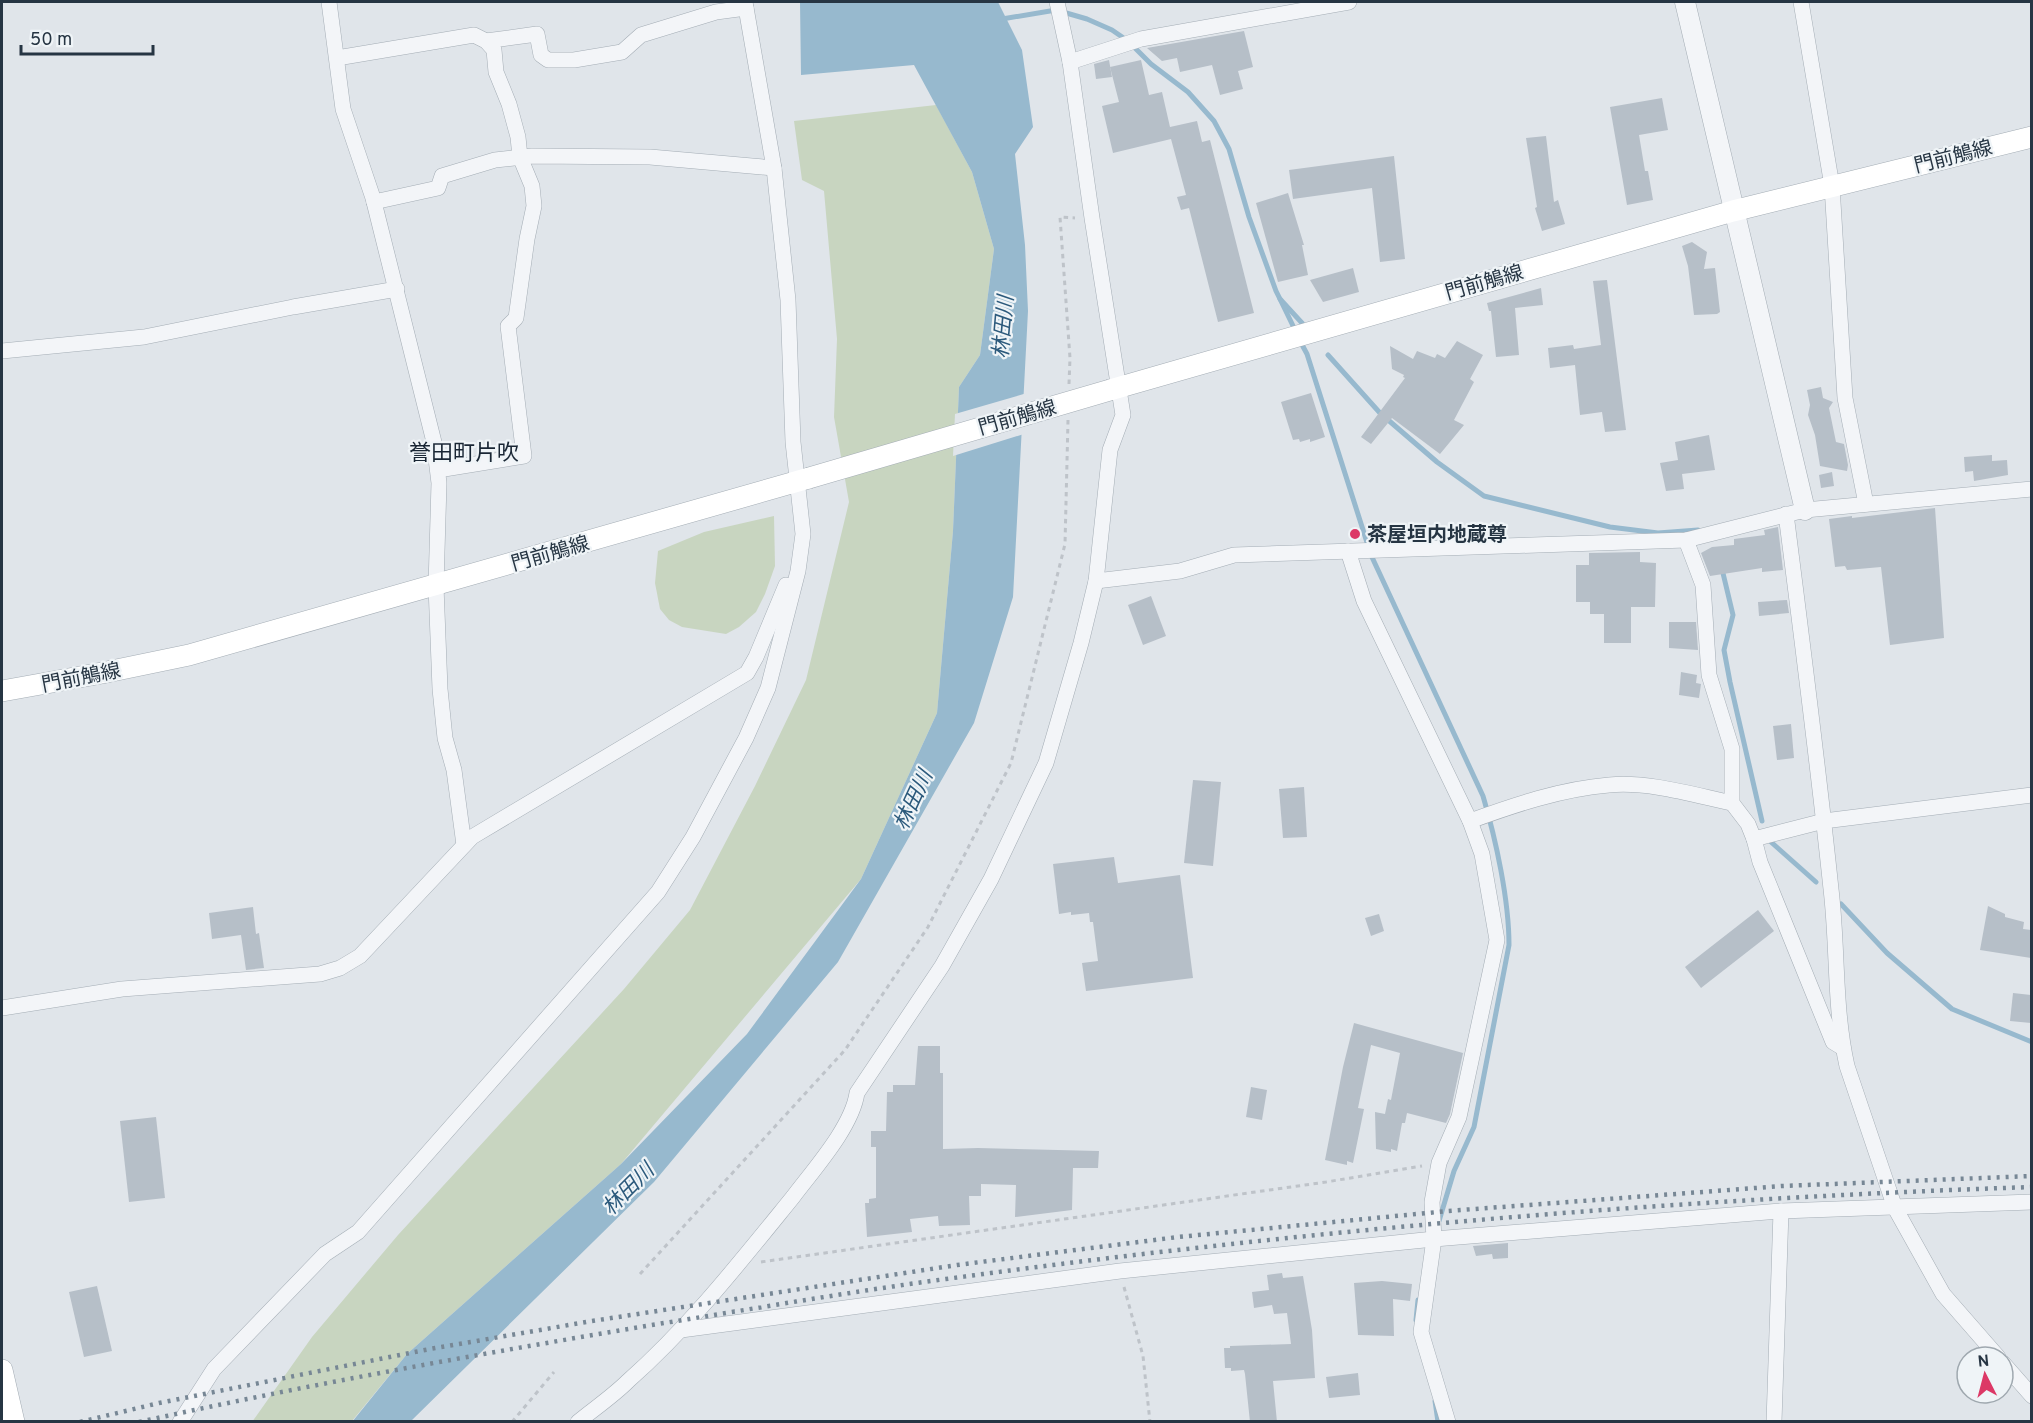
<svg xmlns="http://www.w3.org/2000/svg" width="2033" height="1423" font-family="Overpass,'Noto Sans JP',sans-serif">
  <rect width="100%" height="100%" fill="#e0e5ea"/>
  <g fill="#c8d5c0">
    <polygon points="936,105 972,172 994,249 980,355 959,387 953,531 937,713 861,879 621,1164 407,1354 352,1421 252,1422 312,1337 398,1235 624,989 690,910 755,786 806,680 849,502 834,417 837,339 824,191 802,180 794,121"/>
    <polygon points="774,516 775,566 765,594 756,612 739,627 726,634 682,627 669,620 660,609 655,583 658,551 704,532"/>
  </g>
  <polygon fill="#97b9ce" points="800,2 998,2 1022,50 1033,127 1015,154 1025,245 1028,311 1013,597 974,723 838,962 654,1182 411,1421 352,1422 407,1354 621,1164 747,1034 861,879 937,713 953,531 959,387 980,355 994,249 972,172 914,65 801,75"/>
  <polygon fill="#e0e5ea" points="1027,393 1024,434 953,456 955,414"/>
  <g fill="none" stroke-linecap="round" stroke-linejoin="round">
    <g stroke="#97b9ce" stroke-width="5">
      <polyline points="1002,19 1056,10 1087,19 1112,30 1128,41 1151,64 1188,92 1214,121 1229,149 1249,217 1276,291 1280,299 1302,323"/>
      <polyline points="1280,299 1296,332"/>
      <path d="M1300 341 1307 354 1371 555 1483 796C1496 840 1509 900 1509 945L1474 1127 1454 1171 1439 1221"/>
      <polyline points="1328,355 1380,413 1437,462 1484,496 1610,527 1658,533 1698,530"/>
      <polyline points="1722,569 1733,615 1724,650 1730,682 1762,821"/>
      <polyline points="1771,842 1816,882"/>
      <polyline points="1841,904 1887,953 1952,1009 2032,1042"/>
      <polyline points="1416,1320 1418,1300"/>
      <polyline points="1435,1401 1438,1422"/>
    </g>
  </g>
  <g fill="#b6bfc8">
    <polygon points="1244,31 1253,67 1238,71 1243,89 1220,95 1212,65 1180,72 1177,58 1162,61 1147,48"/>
    <polygon points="1109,60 1112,77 1096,79 1094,64"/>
    <polygon points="1141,60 1149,95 1162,92 1170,127 1197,121 1202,142 1210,140 1254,313 1218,322 1189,208 1181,210 1177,197 1186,195 1171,139 1113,153 1102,106 1119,102 1110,67"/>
    <polygon points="1662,98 1668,130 1639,135 1645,171 1648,171 1653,200 1627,205 1610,107"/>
    <polygon points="1546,136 1554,202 1558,200 1565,224 1542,231 1535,208 1537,207 1526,138"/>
    <polygon points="1394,156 1405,259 1380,262 1372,188 1293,199 1289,170"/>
    <polygon points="1288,193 1304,245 1302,245 1308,275 1278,282 1256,203"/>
    <polygon points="1692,242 1707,252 1704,269 1715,268 1720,312 1717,314 1694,315 1688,266 1682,246"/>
    <polygon points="1353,268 1359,292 1323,302 1310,280"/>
    <polygon points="1607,280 1626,430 1605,432 1602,412 1580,415 1575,365 1550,368 1548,348 1573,345 1574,349 1601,345 1593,281"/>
    <polygon points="1541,288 1543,305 1515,308 1519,355 1496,357 1491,311 1489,311 1487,303"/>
    <polygon points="1457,341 1483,355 1470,379 1474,382 1454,420 1464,425 1440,454 1392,418 1371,444 1361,437 1405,378 1403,377 1404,375 1392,369 1390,346 1413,359 1417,351 1435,358 1437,354 1445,358"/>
    <polygon points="1821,387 1823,398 1833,402 1829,408 1836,442 1844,444 1848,465 1847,471 1820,466 1815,435 1808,415 1810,405 1807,390"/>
    <polygon points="1311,393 1325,437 1310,442 1310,439 1300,442 1299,439 1293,440 1281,402"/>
    <polygon points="1709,435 1715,470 1682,474 1684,489 1666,491 1660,463 1678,460 1675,442"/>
    <polygon points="1992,455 1992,461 2007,460 2008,475 1974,481 1973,471 1965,472 1964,457"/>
    <polygon points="1832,472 1834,486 1821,488 1819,475"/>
    <polygon points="1935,508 1944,638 1890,645 1881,567 1847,570 1845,566 1835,567 1829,519 1852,516 1852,518"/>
    <polygon points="1778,527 1783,570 1762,572 1762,568 1710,576 1701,553 1712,547 1734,545 1734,539 1765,535 1764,530"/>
    <polygon points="1640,552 1640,562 1656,563 1655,607 1631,607 1631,643 1604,643 1604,614 1590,614 1590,602 1576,602 1576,565 1589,565 1589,553"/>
    <polygon points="1151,596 1166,636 1143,645 1128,605"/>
    <polygon points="1787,600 1789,613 1759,616 1758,602"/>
    <polygon points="1669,622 1696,622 1698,650 1669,648"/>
    <polygon points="1681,672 1697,675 1696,683 1701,684 1699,698 1679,695"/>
    <polygon points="1791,724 1794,758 1777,760 1773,726"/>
    <polygon points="1193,780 1221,782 1213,866 1184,863"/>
    <polygon points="1304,787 1307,837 1283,838 1279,789"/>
    <polygon points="1114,857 1118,883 1180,875 1193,978 1086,991 1082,963 1098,961 1093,922 1090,922 1089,913 1071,915 1071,912 1059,914 1053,864"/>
    <polygon points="1988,906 2005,914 2005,917 2024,922 2023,929 2031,930 2031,958 1980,950"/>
    <polygon points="253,907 256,934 259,933 264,968 246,970 241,935 212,939 209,913"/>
    <polygon points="1758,910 1774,931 1701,988 1685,967"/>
    <polygon points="1379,914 1384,931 1371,936 1365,918"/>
    <polygon points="2013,993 2031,995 2031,1023 2010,1021"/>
    <polygon points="1354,1023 1463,1053 1450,1114 1446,1123 1407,1113 1405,1123 1402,1123 1397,1151 1391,1149 1391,1152 1376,1149 1375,1112 1385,1114 1388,1099 1391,1100 1400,1053 1371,1045 1358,1108 1364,1109 1353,1163 1347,1161 1347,1165 1325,1160 1343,1067"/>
    <polygon points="918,1046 940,1046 940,1073 943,1073 943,1149 978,1148 1099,1151 1098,1168 1073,1168 1072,1210 1015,1217 1016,1185 981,1184 981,1196 969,1196 970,1225 939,1226 938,1216 910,1219 912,1232 867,1237 865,1203 869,1203 869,1199 876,1198 876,1147 871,1147 871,1131 886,1131 887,1092 893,1092 893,1085 915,1085"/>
    <polygon points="1251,1087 1267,1090 1262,1120 1246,1117"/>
    <polygon points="156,1117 165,1198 129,1202 120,1121"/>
    <polygon points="1508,1243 1508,1258 1493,1259 1492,1254 1476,1256 1473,1246"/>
    <polygon points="1282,1273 1283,1278 1303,1276 1312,1330 1315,1378 1273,1381 1277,1422 1250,1422 1245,1374 1244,1370 1231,1371 1231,1368 1225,1368 1224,1348 1230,1348 1230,1346 1291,1344 1287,1313 1274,1314 1272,1305 1254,1308 1252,1292 1269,1290 1267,1275"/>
    <polygon points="1382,1281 1412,1284 1410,1301 1393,1299 1394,1336 1358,1335 1354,1283"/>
    <polygon points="97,1286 112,1351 84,1357 69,1292"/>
    <polygon points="1358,1373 1360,1395 1329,1398 1326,1377"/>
  </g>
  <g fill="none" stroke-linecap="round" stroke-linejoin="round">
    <defs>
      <g id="minor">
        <polyline points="329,2 343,109 373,198 434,442 439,483 436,586 440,689 445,738 454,770 464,845"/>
        <polyline points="1801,2 1832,186 1845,398 1866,504"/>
        <polyline points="486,41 537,34 541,55 548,60 574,60 622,52 641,35 716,12 746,8"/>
        <polyline points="337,58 474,35 486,41 494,50 496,72 509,104 518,137 520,157 532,186 534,206 527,239 516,318 508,326 524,456 438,470"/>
        <polyline points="1070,62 1141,39 1349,2"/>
        <polyline points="374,202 438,188 442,176 495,160 532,156 650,157 774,168"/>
        <polyline points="2,351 144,337 293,307 397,289"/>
        <path d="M1786 514C1802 639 1818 764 1831 889 1838 948 1834 1008 1847 1066L1895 1208 1943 1294 1998 1357"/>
        <polyline points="1686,540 1703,585 1709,675 1732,749 1732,803 1748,824 1754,839 1824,821 2032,795"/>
        <polyline points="1348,551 1364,601 1470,821 1482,854 1497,940 1459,1117 1439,1163 1432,1202 1434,1239 1421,1332 1448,1422"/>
        <polyline points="1096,581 1180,571 1234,555 1686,540 1805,510 2032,489"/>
        <path d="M1470 821C1514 805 1561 789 1609 785 1648 781 1694 795 1732 803"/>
        <polyline points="1754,839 1760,862 1833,1042 1843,1048"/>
        <polyline points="2,1008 122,989 320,974 340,968 360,956 472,837 747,673 756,657 786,585"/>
        <polyline points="681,1330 1120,1271 1434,1239 1781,1211 2032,1202"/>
        <polyline points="2003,1363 2032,1396"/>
        <polyline points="180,1422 214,1369 325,1254 358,1232 658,892 693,837 746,738 768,688 798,571 803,534 793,442 788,300 774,168 745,2"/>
        <path d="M578 1422C595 1408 613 1396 628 1381 690 1326 741 1261 793 1197 814 1169 852 1127 857 1093L942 966 991 879 1046 763 1081 643 1096 581 1110 450 1123 415 1092 218 1070 62 1057 2"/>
        <polyline points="1774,1422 1781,1211"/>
      </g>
      <polyline id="tertiary" points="1685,2 1805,510"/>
      <g id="secondary">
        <polyline points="1110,390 1733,211 2032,137"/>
        <polyline points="2,691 102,673 189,655 809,478"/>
        <polyline points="2,1370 14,1422"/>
      </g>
    </defs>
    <use href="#minor" stroke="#a4adb5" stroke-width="16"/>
    <use href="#tertiary" stroke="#a4adb5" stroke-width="21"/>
    <use href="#secondary" stroke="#a4adb5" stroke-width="22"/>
    <g stroke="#bec3c9" stroke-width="3" stroke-dasharray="4.5 4.5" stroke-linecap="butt">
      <polyline points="1069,384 1070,358 1060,217 1075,218"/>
      <polyline points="761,1262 1326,1182 1422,1166"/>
      <polyline points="640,1274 845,1050 928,927 1011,763 1065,544 1068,420"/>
      <polyline points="1124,1287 1143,1356 1150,1422"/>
      <polyline points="512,1422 554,1372"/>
    </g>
    <use href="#minor" stroke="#f3f5f8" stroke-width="15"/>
    <use href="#tertiary" stroke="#f3f5f8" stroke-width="20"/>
    <use href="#secondary" stroke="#fff" stroke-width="21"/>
    <g stroke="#778795" stroke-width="4.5" stroke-dasharray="3 6" stroke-linecap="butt">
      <polyline points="80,1422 159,1403 430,1349 592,1321 957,1265 1178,1237 1448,1211 1782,1186 2032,1176"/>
      <path d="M139 1422C311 1384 485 1353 658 1324 759 1308 860 1290 961 1277 1316 1229 1674 1199 2032 1187"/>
    </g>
    <defs>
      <polyline id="secondary-bridge" points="809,478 1110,390"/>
    </defs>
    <use href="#secondary-bridge" stroke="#a4adb5" stroke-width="22" stroke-linecap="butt"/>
    <use href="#secondary-bridge" stroke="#fff" stroke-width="21"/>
  </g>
  <circle fill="#dc3866" stroke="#eff4f7" stroke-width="2" cx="1355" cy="534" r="6"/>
  <g text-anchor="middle" stroke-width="4.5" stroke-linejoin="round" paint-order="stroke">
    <g font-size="20" fill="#263543" stroke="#eff4f7">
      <text transform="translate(1953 156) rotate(-14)" y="7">門前鵤線</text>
      <text transform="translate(1484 282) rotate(-16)" y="7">門前鵤線</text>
      <text transform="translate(1017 417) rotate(-16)" y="7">門前鵤線</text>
      <text transform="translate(550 553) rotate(-16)" y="7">門前鵤線</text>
      <text transform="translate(81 677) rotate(-11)" y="7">門前鵤線</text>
    </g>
    <g font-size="20" font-weight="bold" fill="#263543" stroke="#eff4f7" text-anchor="start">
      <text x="1367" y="541">茶屋垣内地蔵尊</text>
    </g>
    <g font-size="21" font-style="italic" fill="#2c5a7c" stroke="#eff4f7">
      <text transform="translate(1003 327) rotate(-85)" y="7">林田川</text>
      <text transform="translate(913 800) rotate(-65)" y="7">林田川</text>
      <text transform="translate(628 1189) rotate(-45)" y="7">林田川</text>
    </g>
    <g font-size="22" fill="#192634" stroke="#eff4f7">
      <text x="464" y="460">誉田町片吹</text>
    </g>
  </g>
  <rect width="2033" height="1423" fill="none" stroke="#263543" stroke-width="6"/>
  <g transform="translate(1985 1375) rotate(354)"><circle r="28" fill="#eff4f7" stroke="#9fa8af" stroke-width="1.5"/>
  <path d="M0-4.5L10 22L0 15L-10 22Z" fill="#dc3866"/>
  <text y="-9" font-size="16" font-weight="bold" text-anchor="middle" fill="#263543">N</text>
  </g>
  <path d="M21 45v9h132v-9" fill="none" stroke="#263543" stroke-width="3"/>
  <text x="30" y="45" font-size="18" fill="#263543" stroke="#eff4f7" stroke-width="4.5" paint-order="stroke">50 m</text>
</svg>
